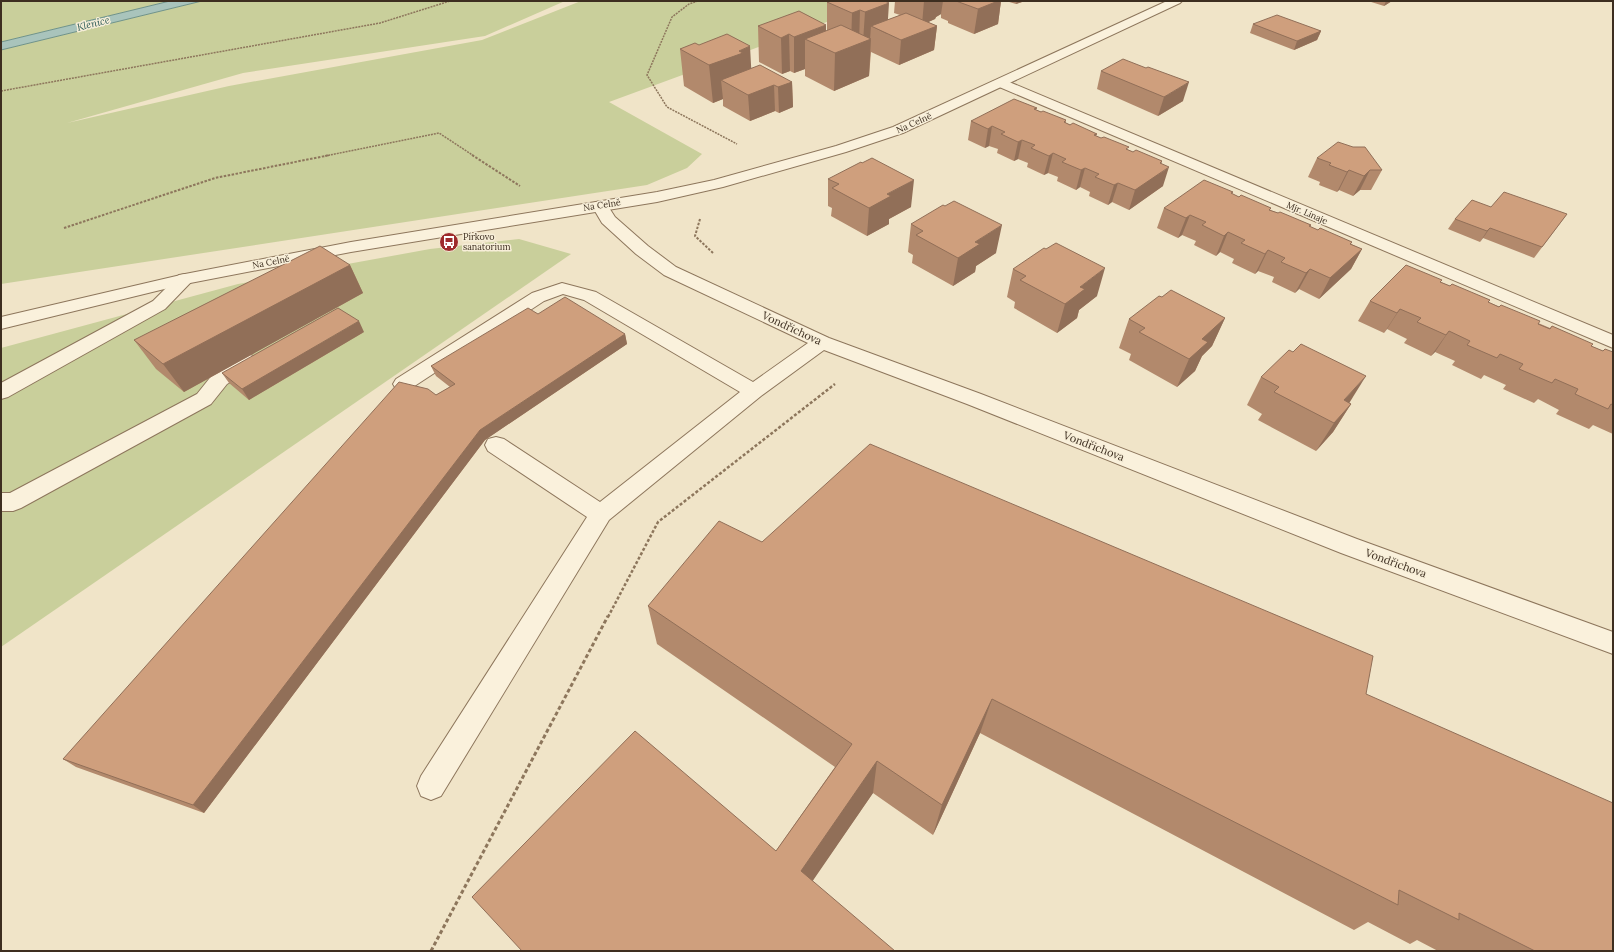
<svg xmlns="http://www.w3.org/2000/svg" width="1614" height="952" font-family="Lora,serif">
  <rect width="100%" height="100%" fill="#f0e4c8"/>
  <g fill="#c9cf9b">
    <polygon points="1,1 170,1 1,42"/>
    <polygon points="202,1 565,1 485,36 243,73 67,123 229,86 482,40 581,1 884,1 609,102 702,154 687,168 647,185 1,284 1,50"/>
    <polygon points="519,239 571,254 1,647 1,348 238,284 430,249"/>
  </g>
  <polygon fill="#a9c4bc" stroke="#6f938a" points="170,1 202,1 1,50 1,42"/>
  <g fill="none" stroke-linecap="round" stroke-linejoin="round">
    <defs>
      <g id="minor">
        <polygon points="1002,79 1613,335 1613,348 997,86 995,83 997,80"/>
        <polygon points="600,201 606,203 615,217 648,246 676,267 829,338 981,394 1357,539 1613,632 1613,654 1341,553 967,404 824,350 761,396 609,520 441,796 431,800 421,796 417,786 421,776 587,517 488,451 485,445 488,439 496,437 504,439 600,502 740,392 584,300 563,294 544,301 410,389 403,391 396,389 393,384 396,379 532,293 562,283 596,292 753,382 808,343 664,275 636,254 602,223 592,206 594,203"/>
        <polygon points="185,274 191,275 194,279 165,309 8,397 1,399 1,383 153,301 179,275"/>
        <polygon points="250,355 257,357 260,362 257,367 227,384 211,404 21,508 13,511 1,511 1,493 10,493 197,394 213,374 243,357"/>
      </g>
      <polygon id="tertiary" points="1167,1 1182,1 1180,3 903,133 846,152 723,187 657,202 351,252 185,284 1,329 1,317 185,274 351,242 657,192 714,180 836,146 893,127"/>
    </defs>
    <use href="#minor" stroke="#8d765c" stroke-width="2"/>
    <use href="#tertiary" stroke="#8d765c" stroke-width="2"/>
    <g stroke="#8d765c" stroke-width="1.5" stroke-dasharray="2 1" stroke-linecap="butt">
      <polyline points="698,1 689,4 672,17 647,75 667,107 737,144"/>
      <polyline points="1,91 380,23 450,1"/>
      <polyline points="325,156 439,133 474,156"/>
    </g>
    <g stroke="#8d765c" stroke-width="2" stroke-dasharray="2.5 1.5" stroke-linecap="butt">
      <polyline points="472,155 520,186"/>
      <polyline points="700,219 695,236 713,253"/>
      <polyline points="64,228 215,178 330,155"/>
    </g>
    <polyline stroke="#8d765c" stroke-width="2.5" stroke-dasharray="3 2" stroke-linecap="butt" points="608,617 658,522 835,384"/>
    <polyline stroke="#8d765c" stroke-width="3" stroke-dasharray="4 2.5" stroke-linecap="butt" points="431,951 608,616"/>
    <use href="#minor" fill="#faf1dc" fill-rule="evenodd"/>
    <use href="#tertiary" fill="#faf1dc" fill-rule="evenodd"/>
  </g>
  <g fill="#b2896c">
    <polygon points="885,1 888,20 900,15 894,13 895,1 1001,1 998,24 974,34 948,23 948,21 941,18 941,14 936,17 935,19 928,22 937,26 934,50 899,65 871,52 869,76 834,91 805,76 805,69 794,73 790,71 782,74 759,62 758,26 826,31 827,31 827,2"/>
    <polygon points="1006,1 1025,1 1016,4"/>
    <polygon points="1368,1 1392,1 1384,6"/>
    <polygon points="1253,24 1321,31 1317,40 1294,50 1250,33"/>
    <polygon points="680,49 751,68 792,82 793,107 779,113 775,111 750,121 723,106 723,99 713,103 684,86"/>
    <polygon points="1101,71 1183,101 1158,116 1097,89"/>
    <polygon points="1037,108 1036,110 1066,120 1066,123 1097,134 1096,136 1133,152 1162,161 1161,163 1163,186 1129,210 1112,202 1108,205 1089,196 1090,192 1080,187 1076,190 1057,181 1058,177 1048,173 1044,175 1027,167 1028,163 1018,159 1014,161 997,153 998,149 989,146 985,148 968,140 971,121"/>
    <polygon points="1317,158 1382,170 1371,190 1360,190 1353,196 1339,190 1337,192 1319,185 1320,182 1308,177"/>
    <polygon points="828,179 911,207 889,219 889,224 867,236 831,216 832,208 828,206"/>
    <polygon points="1233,192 1232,194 1239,197 1271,208 1270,210 1311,225 1310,227 1318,230 1352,242 1351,244 1362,249 1351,269 1319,299 1299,289 1295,293 1272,282 1274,277 1258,271 1255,274 1232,263 1234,259 1220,252 1216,256 1194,245 1196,241 1182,235 1178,238 1157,228 1164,208"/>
    <polygon points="1491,207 1567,214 1534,258 1483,238 1480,242 1448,229 1455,219"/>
    <polygon points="911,224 996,253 976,266 975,272 953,286 912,263 913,255 908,252"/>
    <polygon points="350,265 363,293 184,392 156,369 134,340"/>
    <polygon points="1013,269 1097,296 1079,310 1077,318 1057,333 1014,308 1015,302 1007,297"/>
    <polygon points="1441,282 1450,286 1490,300 1488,302 1550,328 1552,326 1591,346 1603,351 1613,352 1613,434 1593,425 1589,429 1556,414 1559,410 1538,399 1534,403 1503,389 1506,385 1484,375 1481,379 1452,365 1455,361 1435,352 1431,356 1404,343 1407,339 1387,329 1384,333 1358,321 1370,301"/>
    <polygon points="1162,297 1225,318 1212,346 1202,356 1195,371 1177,387 1129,360 1131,354 1119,348 1129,319"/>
    <polygon points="538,314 625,334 627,344 485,440 204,813 76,767 63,759 436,395 450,387 436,376 431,366"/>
    <polygon points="364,332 249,400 229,383 222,373"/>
    <polygon points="1261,377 1349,403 1351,404 1333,432 1316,451 1258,420 1262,414 1247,405"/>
    <polygon points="762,542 1366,694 1613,951 1438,951 1417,940 1410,944 1368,922 1354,930 980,733 933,835 873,793 812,881 776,851 835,767 657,644 648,606"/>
  </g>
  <g fill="#916f58">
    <polygon points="924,1 943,1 941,14 936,17 935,19 922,25"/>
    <polygon points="998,1 1001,1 998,24 974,34 978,9"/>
    <polygon points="1017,1 1025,1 1016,4"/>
    <polygon points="1386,1 1392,1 1384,6"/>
    <polygon points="889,3 887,34 871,26 870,40 871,39 869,76 834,91 835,53 851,47 852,13 860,10 859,44 863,42 865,12"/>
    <polygon points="826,25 826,49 805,39 805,69 794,73 794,37"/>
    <polygon points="937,26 934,50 899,65 901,40"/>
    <polygon points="1321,31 1317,40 1294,50 1297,41"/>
    <polygon points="789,34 790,71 782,74 781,38"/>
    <polygon points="750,46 752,83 721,80 723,99 713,103 709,65"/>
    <polygon points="792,82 793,107 779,113 778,87"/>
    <polygon points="1189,82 1183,101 1158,116 1164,97"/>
    <polygon points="774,85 775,111 750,121 748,95"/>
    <polygon points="992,126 989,146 985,148 988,129"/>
    <polygon points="1022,140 1018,159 1014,161 1018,142"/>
    <polygon points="1053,153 1048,173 1044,175 1049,156"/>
    <polygon points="1162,161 1158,175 1169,167 1163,186 1129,210 1135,190 1160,163"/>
    <polygon points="1085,168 1080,187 1076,190 1081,170"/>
    <polygon points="1349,170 1339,190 1337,192 1347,172"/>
    <polygon points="1370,170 1360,190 1353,196 1364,176"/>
    <polygon points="914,180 911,207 889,219 889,224 867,236 869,208 887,194"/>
    <polygon points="1118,183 1112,202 1108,205 1114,185"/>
    <polygon points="1190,215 1182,235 1178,238 1186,218"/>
    <polygon points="1002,225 996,253 976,266 975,272 953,286 958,258 975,242"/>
    <polygon points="1490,228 1483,238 1480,242 1487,231"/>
    <polygon points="1228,232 1220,252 1216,256 1224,236"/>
    <polygon points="1362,249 1351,269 1319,299 1330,278"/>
    <polygon points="1268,250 1258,271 1255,274 1265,254"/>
    <polygon points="350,265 363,293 184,392 163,364"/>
    <polygon points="1105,268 1097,296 1079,310 1077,318 1057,333 1065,304 1080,287"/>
    <polygon points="1310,269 1299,289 1295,293 1306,273"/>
    <polygon points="1400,309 1387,329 1384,333 1397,313"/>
    <polygon points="1225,318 1212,346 1202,356 1195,371 1177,387 1189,359 1202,339"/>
    <polygon points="359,321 364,332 249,400 242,389"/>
    <polygon points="1449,331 1435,352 1431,356 1446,335"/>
    <polygon points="625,334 627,344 485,440 204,813 193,805 480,430"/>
    <polygon points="1366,376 1348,405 1344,400"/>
    <polygon points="1351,404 1333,432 1316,451 1334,423"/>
    <polygon points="992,699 980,733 933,835 942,805"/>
    <polygon points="877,761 873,793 801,898 801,871"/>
  </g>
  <g fill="#cf9f7d" stroke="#916f58">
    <polygon points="831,1 885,1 889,3 865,12 860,10 852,13 827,2"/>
    <polygon points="956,1 998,1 978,9"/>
    <polygon points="799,11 826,25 794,37 789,34 781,38 758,26"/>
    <polygon points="906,13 937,26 901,40 871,26"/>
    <polygon points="1277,15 1321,31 1297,41 1253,24"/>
    <polygon points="841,25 871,39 835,53 805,39"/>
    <polygon points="727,34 750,46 739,51 743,53 709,65 680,49 695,43 699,45"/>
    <polygon points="1123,59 1146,68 1148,67 1189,82 1164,97 1101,71"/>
    <polygon points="760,65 792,82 778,87 774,85 748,95 721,80"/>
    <polygon points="1014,99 1037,108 1034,109 1041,112 1043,111 1066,120 1064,122 1070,125 1073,123 1097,134 1094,135 1101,138 1104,137 1129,147 1126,149 1133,152 1136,150 1162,161 1160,163 1169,167 1135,190 1118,183 1114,185 1095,177 1099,174 1085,168 1081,170 1062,162 1066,159 1053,153 1049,156 1031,148 1035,145 1022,140 1018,142 1001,134 1005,132 992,126 988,129 971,121"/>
    <polygon points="1338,142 1353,147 1365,147 1382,170 1370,170 1364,176 1349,170 1347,172 1329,165 1331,163 1317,158"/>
    <polygon points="872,158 914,180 887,194 891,196 869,208 832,188 839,184 828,179 861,162 862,163"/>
    <polygon points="1204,180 1233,192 1231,193 1239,197 1241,195 1271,208 1269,210 1278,213 1280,212 1311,225 1309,226 1318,230 1320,228 1352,242 1350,244 1362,249 1330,278 1310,269 1306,273 1281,262 1285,258 1268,250 1265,254 1241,243 1245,240 1228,232 1224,236 1202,225 1206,222 1190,215 1186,218 1164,208"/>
    <polygon points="1504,192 1567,214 1542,247 1490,228 1487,231 1455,219 1472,200 1491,207"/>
    <polygon points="954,201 1002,225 975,242 980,244 958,258 916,235 923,231 911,224 943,205 945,206"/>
    <polygon points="1056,243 1105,268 1080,287 1085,289 1065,304 1020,280 1026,276 1013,269 1044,248 1046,249"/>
    <polygon points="320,246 350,265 163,364 134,340"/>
    <polygon points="1406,265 1442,280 1440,282 1450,286 1452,284 1490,300 1488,302 1499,307 1501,305 1540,321 1538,324 1550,329 1552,326 1593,344 1591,346 1603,351 1605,349 1613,352 1613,405 1611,404 1608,409 1575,394 1578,389 1555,379 1552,383 1519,369 1523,364 1500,354 1497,358 1467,345 1470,341 1449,331 1446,335 1417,322 1421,318 1400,309 1397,313 1370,301"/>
    <polygon points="1171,290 1225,318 1202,339 1208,342 1189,359 1139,332 1145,328 1129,319 1159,296 1162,297"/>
    <polygon points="565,297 625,334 480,430 193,805 63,759 399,382 428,389 436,395 455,384 431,366 528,308 538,314"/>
    <polygon points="338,308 359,321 242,389 222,373"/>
    <polygon points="1301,344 1366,376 1344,400 1351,404 1334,423 1274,392 1279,387 1261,377 1289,350 1293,352"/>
    <polygon points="870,444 1373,656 1366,694 1613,803 1613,951 1535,951 1459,913 1459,920 1399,890 1398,905 992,699 942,805 877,761 801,871 895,951 522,951 472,897 635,731 776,851 852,744 648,606 719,521 762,542"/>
  </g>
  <defs>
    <symbol id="bus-disc" viewBox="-11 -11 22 22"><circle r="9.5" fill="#9e2a2b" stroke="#f7eed8"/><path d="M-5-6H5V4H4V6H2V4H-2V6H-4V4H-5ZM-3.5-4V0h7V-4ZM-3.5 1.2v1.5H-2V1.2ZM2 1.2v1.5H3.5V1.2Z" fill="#fff"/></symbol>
  </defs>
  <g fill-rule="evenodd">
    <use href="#bus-disc" x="438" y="231" width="22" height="22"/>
  </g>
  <g text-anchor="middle" stroke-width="3" stroke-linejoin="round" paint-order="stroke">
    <g font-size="9" fill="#3d2e20" stroke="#f7eed8">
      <text transform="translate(914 123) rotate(-24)" y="3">Na Celně</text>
      <text transform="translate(602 205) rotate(-9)" y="3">Na Celně</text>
      <text transform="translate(1307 213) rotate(23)" y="3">Mjr. Linaje</text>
      <text transform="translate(271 262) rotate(-11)" y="3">Na Celně</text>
    </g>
    <g font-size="9" fill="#3d2e20" stroke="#f7eed8" text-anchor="start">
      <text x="463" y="240">Pírkovo<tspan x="463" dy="10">sanatorium</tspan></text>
    </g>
    <g font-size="10" font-style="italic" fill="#2f5d5a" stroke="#f7eed8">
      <text transform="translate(93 23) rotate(-14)" y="4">Klenice</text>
    </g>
    <g font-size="11" fill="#3d2e20" stroke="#f7eed8">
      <text transform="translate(792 328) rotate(25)" y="4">Vondřichova</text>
      <text transform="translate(1094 446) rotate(21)" y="4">Vondřichova</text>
      <text transform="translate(1396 563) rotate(20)" y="4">Vondřichova</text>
    </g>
  </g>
  <rect width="1614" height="952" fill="none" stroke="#3d2e20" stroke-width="4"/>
</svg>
